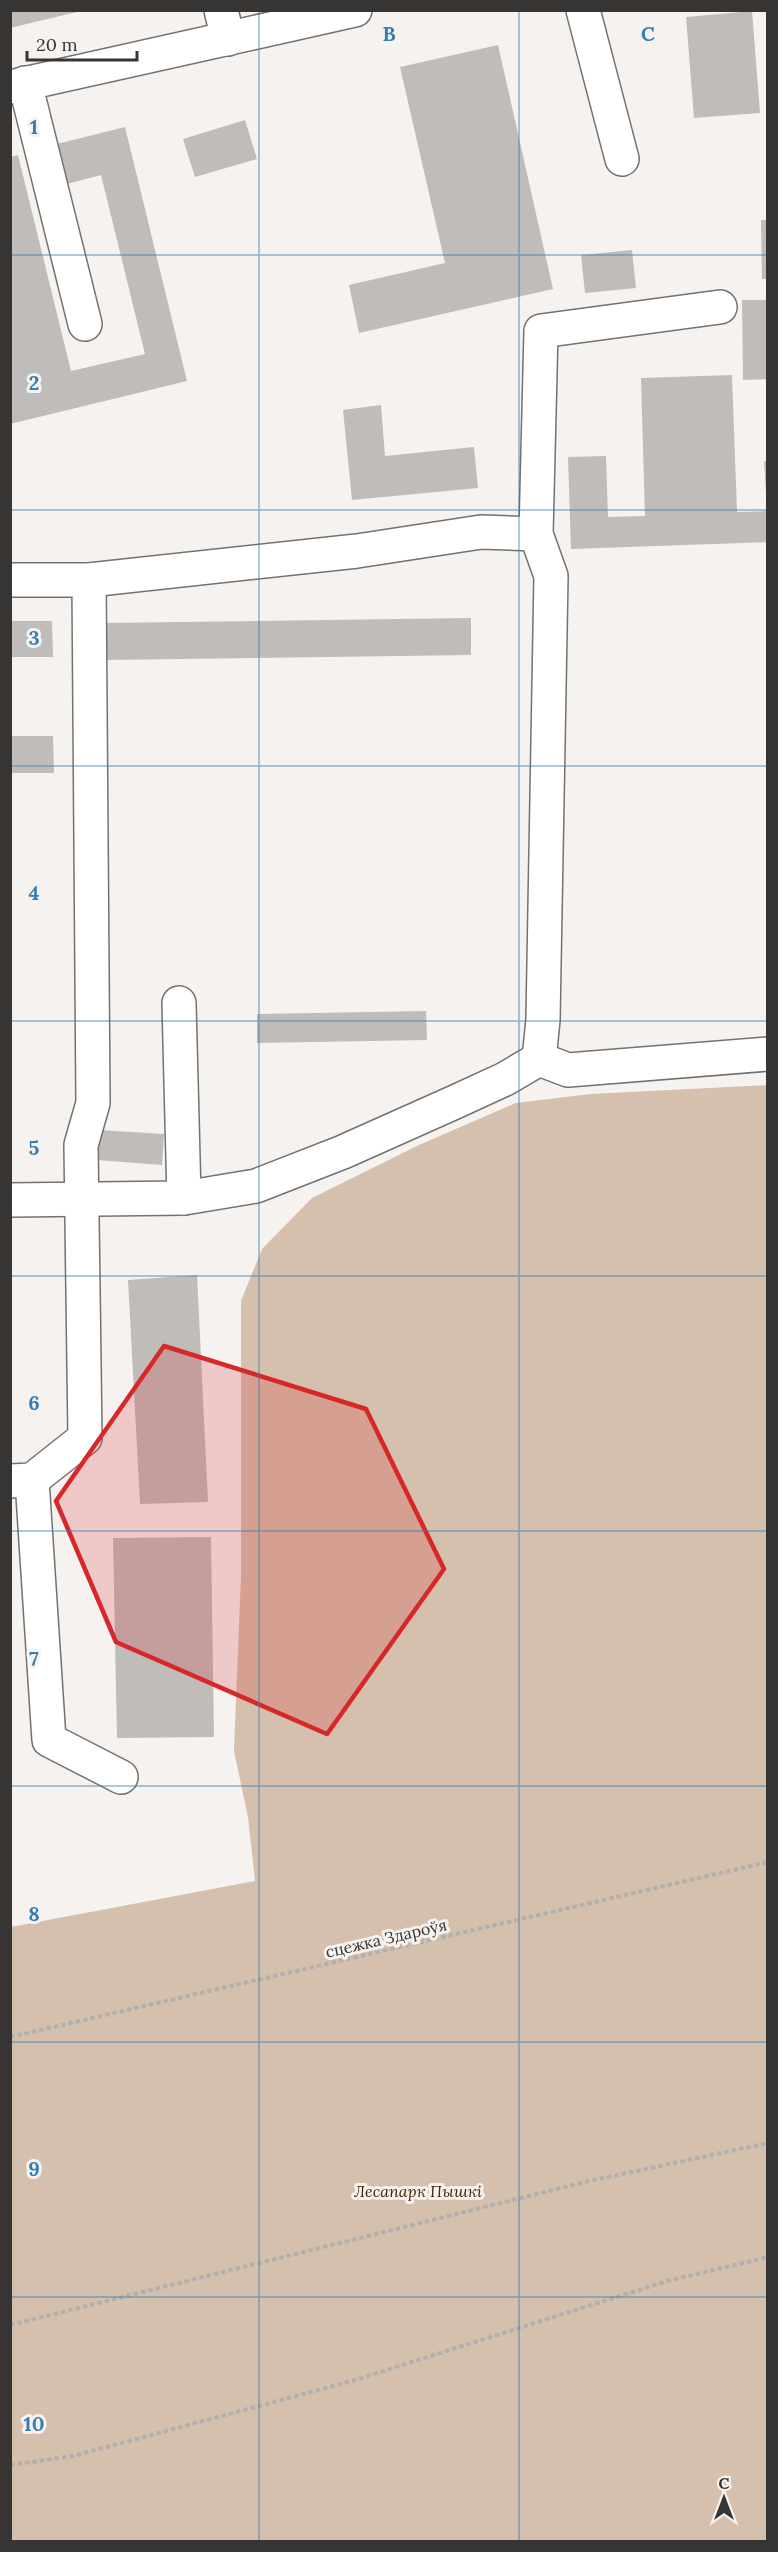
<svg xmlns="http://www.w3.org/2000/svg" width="778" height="2552" font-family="Lora,serif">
  <rect width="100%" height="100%" fill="#f5f2ef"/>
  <polygon fill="#d5bfad" points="767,1085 767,2541 11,2541 11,1927 255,1881 248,1817 234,1751 241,1575 241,1301 262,1249 312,1198 419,1145 516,1103 591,1094"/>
  <g fill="#bfbcba">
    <polygon points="10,10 81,10 81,11 10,28"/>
    <polygon points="752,11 760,113 694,118 686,17"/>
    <polygon points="498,45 553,289 359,333 349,285 445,263 400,67"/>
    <polygon points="245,120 257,159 195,177 183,139"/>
    <polygon points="125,127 187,381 10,424 10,157 18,155 71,371 145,354 101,175 63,185 53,145"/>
    <polygon points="761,220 768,220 768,279 762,279"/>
    <polygon points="632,250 636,288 585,293 581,255"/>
    <polygon points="742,300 768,300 768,379 743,380"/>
    <polygon points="732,375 737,512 768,511 768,542 571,549 568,457 606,456 608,517 645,516 641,378"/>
    <polygon points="381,405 385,456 474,447 478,488 352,500 343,410"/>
    <polygon points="764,461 768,461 768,494 766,494"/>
    <polygon points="471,618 471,655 105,660 104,623"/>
    <polygon points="10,621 52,621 53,657 10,657"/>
    <polygon points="10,736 53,736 54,773 10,773"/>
    <polygon points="426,1011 427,1040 257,1043 257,1014"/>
    <polygon points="99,1130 164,1134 162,1165 97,1160"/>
    <polygon points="197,1275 208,1502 140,1504 128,1280"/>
    <polygon points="211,1537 214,1737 117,1738 113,1538"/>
  </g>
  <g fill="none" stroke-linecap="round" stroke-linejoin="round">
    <defs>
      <g id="minor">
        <polyline points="221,10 228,39"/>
        <polyline points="583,10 622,159"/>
        <polyline points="25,83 85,324"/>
        <polyline points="10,87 355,10"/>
        <polyline points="10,580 89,580 357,551 481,532 536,534"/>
        <polyline points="179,1003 184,1198"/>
        <polyline points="539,1059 568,1070 768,1054"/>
        <polyline points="10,1200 184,1198 256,1186 343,1152 455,1102 505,1079 539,1059 543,1020 551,576 536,534 541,331 720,307"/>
        <polyline points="32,1480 49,1740 121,1777"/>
        <polyline points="10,1481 32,1480 85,1438 81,1145 93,1103 89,580"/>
      </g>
    </defs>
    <use href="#minor" stroke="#74726f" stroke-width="36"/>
    <g stroke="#b2afad" stroke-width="4" stroke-dasharray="4.5 3" stroke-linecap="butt">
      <polyline points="10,2037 768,1862"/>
      <polyline points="10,2325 589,2181 768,2143"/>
      <polyline points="10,2465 73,2456 352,2381 667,2281 768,2257"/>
    </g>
    <use href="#minor" stroke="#fff" stroke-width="33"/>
  </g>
  <path fill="#d62828" fill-opacity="0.2" stroke="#d62828" stroke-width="4.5" stroke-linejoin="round" d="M164 1346 366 1409 444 1569 327 1734 116 1642 56 1501Z"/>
  <path fill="none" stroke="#347fb2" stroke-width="1.5" stroke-opacity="0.55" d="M259 10V2542M519 10V2542M10 255H768M10 510H768M10 766H768M10 1021H768M10 1276H768M10 1531H768M10 1786H768M10 2042H768M10 2297H768"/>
  <g text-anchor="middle" stroke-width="6" stroke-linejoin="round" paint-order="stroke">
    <g font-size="16" fill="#363534" stroke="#f5f2ef">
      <text transform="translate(386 1938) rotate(-13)" y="6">сцежка Здароўя</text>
    </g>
    <g font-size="16" font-style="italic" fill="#452400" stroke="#f5f2ef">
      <text x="418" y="2197">Лесапарк Пышкі</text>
    </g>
  </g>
  <g font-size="20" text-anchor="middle" font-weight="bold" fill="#347fb2" stroke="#f5f2ef" stroke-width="6" stroke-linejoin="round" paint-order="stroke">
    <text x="389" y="41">B</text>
    <text x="648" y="41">C</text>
    <text x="34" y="134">1</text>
    <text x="34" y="390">2</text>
    <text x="34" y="645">3</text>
    <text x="34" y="900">4</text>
    <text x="34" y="1155">5</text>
    <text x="34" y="1410">6</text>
    <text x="34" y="1666">7</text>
    <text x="34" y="1921">8</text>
    <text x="34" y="2176">9</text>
    <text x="34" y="2431">10</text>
  </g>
  <rect width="778" height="2552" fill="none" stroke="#363534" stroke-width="24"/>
  <g transform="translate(724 2498)" stroke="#f5f2ef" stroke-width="4.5" paint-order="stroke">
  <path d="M0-4.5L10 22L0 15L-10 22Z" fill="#363534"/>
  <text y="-9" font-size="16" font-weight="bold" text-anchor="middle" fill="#363534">С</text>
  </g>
  <path d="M27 51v9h110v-9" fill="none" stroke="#363534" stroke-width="3"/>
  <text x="36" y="51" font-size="18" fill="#363534" stroke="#f5f2ef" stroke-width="4.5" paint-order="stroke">20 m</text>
</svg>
